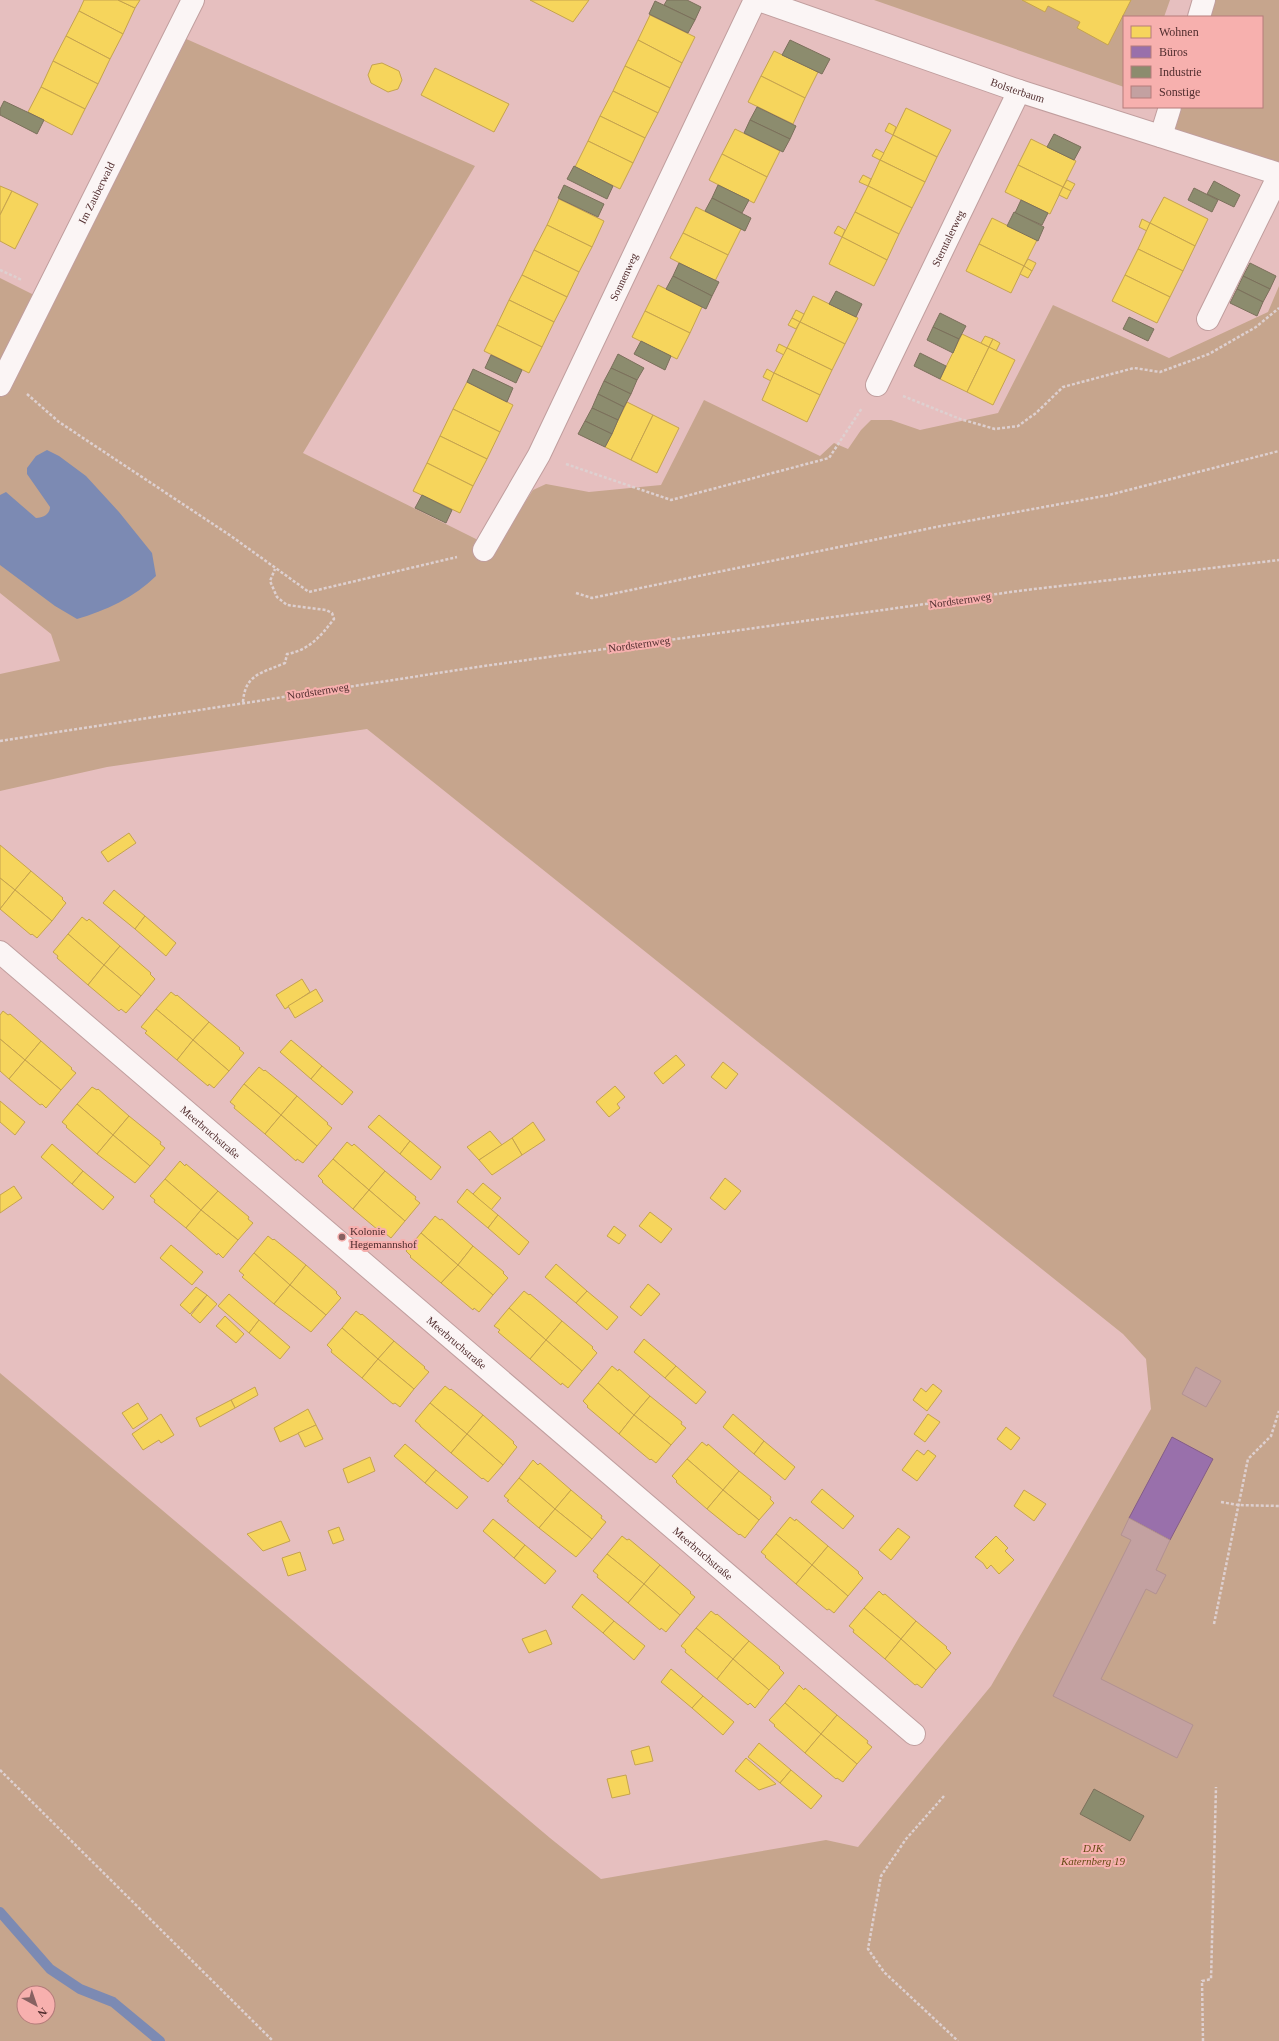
<svg xmlns="http://www.w3.org/2000/svg" width="1279" height="2041" font-family="'Times New Roman',serif">
  <rect width="100%" height="100%" fill="#e6bfbf"/>
  <g fill="#c6a58d" fill-rule="evenodd">
    <polygon points="874,0 1170,0 1164,17 1124,17 1124,87"/>
    <polygon points="1212,0 1279,0 1279,172 1170,137 1179,107 1262,107 1262,17 1207,17"/>
    <path d="M175 34 475 166 303 453 478 540 501 539 533 490 546 484 589 492 661 485 704 400 820 456 834 443 848 449 861 430 871 420H891L920 430 998 413 1053 305 1169 358 1268 312 1279 286V2041H0V1373L550 1838 601 1879 826 1840 858 1847 991 1686 1151 1409 1146 1359 1123 1334 367 729 107 767 0 791V674L60 661 51 634 0 593V278L36 296ZM24 1993H48V2017H24Z"/>
  </g>
  <path fill="#7c8ab3" d="M47 450 59 456 86 476 119 512 152 553 156 576C135 597 105 611 77 619L55 606 0 565V495L6 492 36 518C43 518 50 514 50 507L27 474V468L36 456Z"/>
  <g fill="#f6d55c" stroke="#c5a34e">
    <polygon points="84,0 118,0 135,8 123,34 79,11"/>
    <polygon points="118,0 140,0 135,8"/>
    <polygon points="530,0 589,0 573,22"/>
    <polygon points="1022,0 1131,0 1108,45 1077,28 1080,22 1048,6 1045,12"/>
    <polygon points="79,11 123,34 110,59 66,36"/>
    <polygon points="650,15 695,37 682,63 638,40"/>
    <polygon points="66,36 110,59 98,84 53,61"/>
    <polygon points="638,40 682,63 670,88 625,66"/>
    <polygon points="774,51 818,72 805,98 761,76"/>
    <polygon points="53,61 98,84 85,109 41,87"/>
    <polygon points="382,63 399,71 402,80 398,89 388,92 371,83 368,75 372,65"/>
    <polygon points="625,66 670,88 658,113 613,91"/>
    <polygon points="435,68 509,104 494,132 421,95"/>
    <polygon points="761,76 805,98 793,124 748,102"/>
    <polygon points="41,87 85,109 72,135 28,112"/>
    <polygon points="613,91 658,113 645,138 600,116"/>
    <polygon points="906,108 951,130 937,157 893,135"/>
    <polygon points="600,116 645,138 633,163 588,141"/>
    <polygon points="889,123 896,127 893,135 885,131"/>
    <polygon points="735,129 780,151 767,177 722,154"/>
    <polygon points="893,135 937,157 925,182 880,160"/>
    <polygon points="1031,139 1076,161 1063,187 1018,165"/>
    <polygon points="588,141 633,163 620,189 575,167"/>
    <polygon points="876,149 884,153 880,160 872,156"/>
    <polygon points="722,154 767,177 754,203 709,180"/>
    <polygon points="880,160 925,182 912,208 868,186"/>
    <polygon points="1018,165 1063,187 1050,214 1005,192"/>
    <polygon points="863,175 871,179 868,186 859,182"/>
    <polygon points="1067,180 1075,184 1071,191 1063,187"/>
    <polygon points="0,186 12,191 0,215"/>
    <polygon points="868,186 912,208 899,234 855,212"/>
    <polygon points="1063,187 1071,191 1067,199 1059,195"/>
    <polygon points="12,191 38,204 15,249 0,241 0,215"/>
    <polygon points="1164,197 1208,219 1195,246 1150,223"/>
    <polygon points="559,199 604,221 592,247 547,225"/>
    <polygon points="696,207 741,229 728,255 683,233"/>
    <polygon points="855,212 899,234 887,260 842,237"/>
    <polygon points="992,218 1037,240 1024,266 979,244"/>
    <polygon points="1142,219 1150,223 1147,231 1139,227"/>
    <polygon points="1150,223 1195,246 1183,271 1138,249"/>
    <polygon points="547,225 592,247 579,272 534,250"/>
    <polygon points="838,226 845,230 842,237 834,233"/>
    <polygon points="683,233 728,255 715,281 670,258"/>
    <polygon points="842,237 887,260 874,286 829,264"/>
    <polygon points="979,244 1024,266 1011,293 966,271"/>
    <polygon points="1138,249 1183,271 1170,297 1125,275"/>
    <polygon points="534,250 579,272 567,297 522,275"/>
    <polygon points="1028,259 1036,263 1032,271 1024,266"/>
    <polygon points="1024,266 1032,271 1028,278 1020,274"/>
    <polygon points="522,275 567,297 554,322 509,300"/>
    <polygon points="1125,275 1170,297 1157,323 1112,301"/>
    <polygon points="658,285 702,307 690,333 645,311"/>
    <polygon points="813,296 858,318 845,344 800,322"/>
    <polygon points="509,300 554,322 542,347 497,325"/>
    <polygon points="796,310 804,314 800,322 792,318"/>
    <polygon points="645,311 690,333 677,359 632,337"/>
    <polygon points="792,318 800,322 796,329 788,325"/>
    <polygon points="800,322 845,344 832,370 787,348"/>
    <polygon points="497,325 542,347 529,373 484,351"/>
    <polygon points="962,334 989,347 967,392 940,379"/>
    <polygon points="985,336 993,339 989,347 981,343"/>
    <polygon points="993,339 1000,343 996,351 989,347"/>
    <polygon points="779,344 787,348 784,355 776,351"/>
    <polygon points="989,347 1015,360 993,405 967,392"/>
    <polygon points="787,348 832,370 820,395 774,373"/>
    <polygon points="767,369 774,373 771,381 763,377"/>
    <polygon points="774,373 820,395 807,422 762,400"/>
    <polygon points="467,382 513,405 500,432 453,409"/>
    <polygon points="627,402 653,415 631,460 605,447"/>
    <polygon points="453,409 500,432 487,459 440,436"/>
    <polygon points="653,415 679,428 657,473 631,460"/>
    <polygon points="440,436 487,459 473,486 427,463"/>
    <polygon points="427,463 473,486 460,513 413,491"/>
    <polygon points="129,833 136,843 108,862 101,852"/>
    <polygon points="0,845 31,871 15,890 0,878"/>
    <polygon points="31,871 63,898 62,899 66,903 52,921 15,890"/>
    <polygon points="0,878 15,890 0,909"/>
    <polygon points="15,890 52,921 37,938 32,934 31,935 0,909"/>
    <polygon points="114,890 145,916 135,929 103,903"/>
    <polygon points="145,916 176,943 166,956 135,929"/>
    <polygon points="82,917 87,921 89,919 120,946 104,965 68,934"/>
    <polygon points="68,934 104,965 88,985 57,958 58,956 53,952"/>
    <polygon points="120,946 151,973 150,974 155,979 141,996 104,965"/>
    <polygon points="104,965 141,996 126,1013 121,1009 119,1011 88,985"/>
    <polygon points="302,979 310,992 285,1009 276,995"/>
    <polygon points="316,989 323,1001 295,1018 288,1006"/>
    <polygon points="171,992 176,996 177,995 209,1022 193,1040 156,1009"/>
    <polygon points="156,1009 193,1040 177,1060 145,1033 147,1031 141,1027"/>
    <polygon points="3,1011 8,1015 10,1014 41,1041 25,1060 0,1039 0,1015"/>
    <polygon points="209,1022 240,1048 239,1049 244,1053 229,1071 193,1040"/>
    <polygon points="0,1039 25,1060 9,1079 0,1071"/>
    <polygon points="193,1040 229,1071 214,1088 209,1084 208,1086 177,1060"/>
    <polygon points="291,1040 322,1066 311,1079 280,1052"/>
    <polygon points="41,1041 72,1068 71,1069 76,1073 61,1090 25,1060"/>
    <polygon points="676,1055 685,1065 663,1084 654,1073"/>
    <polygon points="25,1060 61,1090 46,1108 42,1104 40,1105 9,1079"/>
    <polygon points="723,1062 738,1074 726,1089 711,1077"/>
    <polygon points="322,1066 353,1092 342,1105 311,1079"/>
    <polygon points="259,1067 264,1071 265,1070 297,1096 281,1115 244,1084"/>
    <polygon points="244,1084 281,1115 265,1134 234,1108 235,1106 230,1102"/>
    <polygon points="615,1086 625,1097 617,1104 620,1108 609,1117 596,1102"/>
    <polygon points="92,1087 97,1090 98,1089 129,1116 113,1135 77,1104"/>
    <polygon points="297,1096 328,1123 327,1124 332,1128 317,1146 281,1115"/>
    <polygon points="0,1101 25,1122 15,1135 0,1122"/>
    <polygon points="77,1104 113,1135 97,1154 66,1127 67,1126 62,1122"/>
    <polygon points="281,1115 317,1146 303,1163 297,1159 296,1161 265,1134"/>
    <polygon points="379,1115 410,1141 400,1154 368,1127"/>
    <polygon points="129,1116 161,1142 160,1144 165,1148 150,1166 113,1135"/>
    <polygon points="533,1122 545,1140 522,1155 512,1138"/>
    <polygon points="490,1131 502,1145 479,1160 467,1147"/>
    <polygon points="113,1135 150,1166 135,1183 97,1154"/>
    <polygon points="512,1138 522,1155 492,1175 479,1160"/>
    <polygon points="410,1141 441,1167 431,1180 400,1154"/>
    <polygon points="347,1142 352,1146 354,1144 385,1171 369,1190 333,1159"/>
    <polygon points="52,1144 83,1171 72,1184 41,1157"/>
    <polygon points="333,1159 369,1190 353,1209 322,1182 323,1181 318,1176"/>
    <polygon points="180,1161 185,1166 186,1164 218,1191 201,1210 165,1179"/>
    <polygon points="83,1171 114,1197 103,1210 72,1184"/>
    <polygon points="385,1171 416,1197 415,1199 420,1203 405,1221 369,1190"/>
    <polygon points="725,1178 741,1191 725,1210 710,1198"/>
    <polygon points="165,1179 201,1210 186,1228 154,1202 155,1200 150,1196"/>
    <polygon points="483,1183 501,1198 491,1210 473,1194"/>
    <polygon points="14,1186 22,1198 0,1213 0,1195"/>
    <polygon points="467,1189 498,1215 488,1228 457,1202"/>
    <polygon points="369,1190 405,1221 391,1238 386,1234 384,1235 353,1209"/>
    <polygon points="218,1191 249,1217 248,1219 253,1223 238,1240 201,1210"/>
    <polygon points="201,1210 238,1240 223,1258 218,1253 217,1255 186,1228"/>
    <polygon points="650,1212 672,1229 661,1243 639,1226"/>
    <polygon points="498,1215 529,1242 519,1255 488,1228"/>
    <polygon points="435,1216 440,1220 442,1219 473,1246 458,1265 421,1233"/>
    <polygon points="614,1226 626,1235 619,1244 607,1236"/>
    <polygon points="421,1233 458,1265 441,1283 410,1257 411,1256 406,1251"/>
    <polygon points="268,1236 273,1240 274,1239 306,1265 290,1285 254,1253"/>
    <polygon points="171,1245 203,1272 192,1285 160,1258"/>
    <polygon points="473,1246 504,1272 503,1273 508,1278 493,1295 458,1265"/>
    <polygon points="254,1253 290,1285 274,1304 242,1277 244,1275 239,1271"/>
    <polygon points="556,1264 587,1291 576,1303 545,1277"/>
    <polygon points="306,1265 337,1292 336,1293 341,1298 326,1315 290,1285"/>
    <polygon points="458,1265 493,1295 479,1312 474,1308 473,1310 441,1283"/>
    <polygon points="648,1284 660,1294 641,1316 630,1307"/>
    <polygon points="290,1285 326,1315 311,1332 274,1304"/>
    <polygon points="196,1287 207,1295 190,1314 180,1305"/>
    <polygon points="524,1291 529,1295 530,1294 562,1321 546,1340 509,1308"/>
    <polygon points="587,1291 618,1317 607,1330 576,1303"/>
    <polygon points="229,1294 259,1320 249,1333 218,1306"/>
    <polygon points="207,1295 217,1304 200,1323 191,1315"/>
    <polygon points="509,1308 546,1340 530,1359 498,1332 500,1330 494,1326"/>
    <polygon points="356,1311 361,1315 362,1314 394,1341 378,1359 342,1328"/>
    <polygon points="225,1316 244,1334 236,1343 216,1326"/>
    <polygon points="259,1320 290,1347 280,1359 249,1333"/>
    <polygon points="562,1321 593,1347 592,1348 597,1353 582,1371 546,1340"/>
    <polygon points="342,1328 378,1359 362,1378 331,1352 332,1350 327,1345"/>
    <polygon points="644,1339 676,1366 665,1378 634,1352"/>
    <polygon points="546,1340 582,1371 568,1388 562,1383 561,1385 530,1359"/>
    <polygon points="394,1341 425,1367 424,1368 429,1372 414,1389 378,1359"/>
    <polygon points="378,1359 414,1389 400,1407 395,1403 393,1404 362,1378"/>
    <polygon points="612,1366 618,1371 619,1369 650,1396 634,1415 598,1383"/>
    <polygon points="676,1366 706,1392 696,1404 665,1378"/>
    <polygon points="598,1383 634,1415 619,1434 587,1407 588,1406 583,1401"/>
    <polygon points="933,1384 942,1391 927,1411 913,1400 921,1388 926,1392"/>
    <polygon points="445,1386 450,1390 451,1389 483,1415 467,1434 430,1403"/>
    <polygon points="255,1387 258,1395 235,1408 231,1400"/>
    <polygon points="650,1396 682,1422 681,1424 686,1428 671,1445 634,1415"/>
    <polygon points="231,1400 235,1408 200,1427 196,1418"/>
    <polygon points="138,1403 148,1419 133,1429 122,1413"/>
    <polygon points="430,1403 467,1434 451,1453 420,1426 420,1425 415,1421"/>
    <polygon points="308,1409 316,1425 280,1442 274,1428"/>
    <polygon points="161,1414 174,1435 161,1443 159,1440 143,1450 132,1434"/>
    <polygon points="733,1414 764,1441 754,1454 723,1427"/>
    <polygon points="928,1414 940,1422 925,1442 914,1434"/>
    <polygon points="483,1415 514,1442 513,1443 517,1447 503,1465 467,1434"/>
    <polygon points="634,1415 671,1445 656,1463 651,1459 650,1460 619,1434"/>
    <polygon points="316,1425 323,1439 305,1447 298,1433"/>
    <polygon points="1006,1427 1020,1438 1011,1450 997,1439"/>
    <polygon points="467,1434 503,1465 488,1482 483,1478 482,1479 451,1453"/>
    <polygon points="764,1441 795,1467 785,1480 754,1454"/>
    <polygon points="702,1442 707,1446 708,1444 739,1471 723,1490 687,1459"/>
    <polygon points="405,1444 436,1470 425,1483 394,1456"/>
    <polygon points="917,1450 924,1455 928,1450 936,1456 917,1481 902,1470"/>
    <polygon points="370,1457 375,1471 348,1483 343,1469"/>
    <polygon points="687,1459 723,1490 707,1509 676,1482 677,1481 672,1476"/>
    <polygon points="533,1460 538,1465 540,1463 571,1490 555,1509 519,1478"/>
    <polygon points="436,1470 468,1497 457,1509 425,1483"/>
    <polygon points="739,1471 771,1497 770,1499 774,1503 759,1520 723,1490"/>
    <polygon points="519,1478 555,1509 539,1528 507,1501 509,1500 504,1496"/>
    <polygon points="822,1489 854,1516 843,1529 811,1502"/>
    <polygon points="571,1490 602,1516 601,1518 606,1522 592,1539 555,1509"/>
    <polygon points="723,1490 759,1520 745,1538 740,1534 739,1535 707,1509"/>
    <polygon points="1024,1490 1046,1504 1034,1521 1014,1506"/>
    <polygon points="555,1509 592,1539 576,1557 539,1528"/>
    <polygon points="790,1517 795,1521 796,1519 828,1546 812,1565 776,1534"/>
    <polygon points="493,1519 525,1545 514,1558 483,1531"/>
    <polygon points="281,1521 290,1541 263,1551 247,1534"/>
    <polygon points="339,1527 344,1540 333,1544 328,1531"/>
    <polygon points="898,1528 910,1537 891,1560 879,1550"/>
    <polygon points="776,1534 812,1565 796,1584 765,1557 766,1556 761,1552"/>
    <polygon points="622,1536 627,1540 629,1539 660,1565 644,1584 607,1554"/>
    <polygon points="996,1536 1008,1548 1005,1551 1014,1560 999,1574 991,1565 987,1569 983,1563 975,1557"/>
    <polygon points="525,1545 556,1571 545,1584 514,1558"/>
    <polygon points="828,1546 859,1572 858,1573 863,1578 848,1596 812,1565"/>
    <polygon points="300,1552 306,1570 288,1576 282,1558"/>
    <polygon points="607,1554 644,1584 628,1603 597,1577 598,1575 593,1571"/>
    <polygon points="660,1565 691,1592 690,1593 695,1597 680,1615 644,1584"/>
    <polygon points="812,1565 848,1596 834,1613 829,1609 827,1610 796,1584"/>
    <polygon points="644,1584 680,1615 666,1632 661,1628 660,1630 628,1603"/>
    <polygon points="879,1591 883,1595 885,1594 916,1621 901,1639 864,1608"/>
    <polygon points="582,1594 614,1621 603,1633 572,1607"/>
    <polygon points="864,1608 901,1639 885,1659 853,1632 854,1630 849,1626"/>
    <polygon points="711,1611 716,1615 717,1614 749,1641 733,1659 696,1628"/>
    <polygon points="614,1621 645,1646 634,1660 603,1633"/>
    <polygon points="916,1621 947,1647 946,1648 951,1653 936,1670 901,1639"/>
    <polygon points="696,1628 733,1659 717,1679 685,1652 686,1650 681,1646"/>
    <polygon points="546,1630 552,1644 529,1653 522,1639"/>
    <polygon points="901,1639 936,1670 922,1688 917,1684 915,1685 885,1659"/>
    <polygon points="749,1641 780,1667 779,1668 784,1673 769,1690 733,1659"/>
    <polygon points="733,1659 769,1690 755,1708 750,1703 748,1705 717,1679"/>
    <polygon points="671,1669 703,1696 692,1708 661,1682"/>
    <polygon points="799,1685 804,1690 805,1688 837,1715 821,1734 785,1703"/>
    <polygon points="703,1696 734,1722 723,1735 692,1708"/>
    <polygon points="785,1703 821,1734 805,1753 774,1726 775,1725 769,1720"/>
    <polygon points="837,1715 868,1741 867,1743 872,1747 857,1764 821,1734"/>
    <polygon points="821,1734 857,1764 843,1782 837,1778 836,1779 805,1753"/>
    <polygon points="759,1743 791,1770 780,1783 748,1757"/>
    <polygon points="649,1746 653,1761 635,1765 631,1751"/>
    <polygon points="746,1758 776,1784 759,1790 735,1771"/>
    <polygon points="791,1770 822,1796 811,1809 780,1783"/>
    <polygon points="626,1775 630,1794 612,1798 607,1779"/>
  </g>
  <polygon fill="#9970ab" stroke="#845c86" points="1172,1437 1213,1459 1170,1540 1129,1518"/>
  <g fill="#8c8c6e" stroke="#7b705b">
    <polygon points="667,0 687,0 701,7 695,20 664,5"/>
    <polygon points="655,1 695,20 688,33 649,14"/>
    <polygon points="790,40 830,59 822,74 782,55"/>
    <polygon points="4,101 44,120 37,134 0,115 0,109"/>
    <polygon points="757,107 796,126 790,139 750,120"/>
    <polygon points="750,120 790,139 783,152 744,133"/>
    <polygon points="1054,134 1081,147 1074,160 1047,147"/>
    <polygon points="574,166 613,186 607,199 567,179"/>
    <polygon points="1214,181 1240,195 1234,207 1207,194"/>
    <polygon points="564,185 604,204 598,217 558,198"/>
    <polygon points="718,185 749,200 742,213 712,198"/>
    <polygon points="1194,188 1218,200 1212,212 1188,200"/>
    <polygon points="712,198 751,218 745,231 705,211"/>
    <polygon points="1021,200 1048,213 1042,225 1015,213"/>
    <polygon points="1014,212 1044,227 1038,241 1007,226"/>
    <polygon points="679,263 719,282 712,296 673,276"/>
    <polygon points="1250,263 1276,276 1270,289 1243,276"/>
    <polygon points="673,276 712,296 706,309 666,289"/>
    <polygon points="1243,276 1270,289 1263,302 1237,289"/>
    <polygon points="1237,289 1263,302 1257,316 1230,303"/>
    <polygon points="836,291 862,304 856,317 829,304"/>
    <polygon points="940,313 966,326 959,339 933,327"/>
    <polygon points="1129,317 1154,329 1148,341 1123,329"/>
    <polygon points="933,327 959,339 953,353 927,340"/>
    <polygon points="641,341 671,356 665,370 634,354"/>
    <polygon points="920,353 946,366 940,379 914,366"/>
    <polygon points="618,354 644,368 637,380 611,368"/>
    <polygon points="491,355 522,370 516,383 485,368"/>
    <polygon points="611,368 637,380 631,394 604,381"/>
    <polygon points="473,369 513,388 507,402 467,382"/>
    <polygon points="604,381 631,394 624,407 598,394"/>
    <polygon points="598,394 624,407 618,420 592,408"/>
    <polygon points="592,408 618,420 612,434 585,421"/>
    <polygon points="585,421 612,434 605,447 578,434"/>
    <polygon points="422,495 452,510 446,523 415,508"/>
    <polygon points="1094,1789 1144,1816 1130,1841 1080,1814"/>
  </g>
  <g fill="none" stroke-linecap="round" stroke-linejoin="round">
    <polyline stroke="#7c8ab3" stroke-width="10" points="0,1912 50,1969 80,1989 113,2002 160,2041"/>
  </g>
  <g fill="#c3a1a1" stroke="#b29191">
    <polygon points="1196,1367 1221,1381 1206,1407 1182,1394"/>
    <polygon points="1129,1518 1170,1540 1156,1570 1166,1575 1156,1594 1146,1589 1101,1679 1193,1725 1177,1758 1053,1696 1131,1540 1121,1535"/>
  </g>
  <g fill="none" stroke-linecap="round" stroke-linejoin="round">
    <defs>
      <g id="street">
        <path id="s1" d="M759 0 1019 91 1279 174"/>
        <polyline points="1199,17 1204,0"/>
        <polyline points="1161,136 1170,107"/>
        <polyline points="1208,319 1279,175"/>
        <path id="s2" d="M0 385 193 0"/>
        <path id="s3" d="M877 385 1019 91"/>
        <path id="s4" d="M484 550 539 455 755 0"/>
        <path id="s5" d="M0 952 914 1734"/>
      </g>
    </defs>
    <use href="#street" stroke="#c09e9e" stroke-width="24"/>
    <g stroke="#ded0d0" stroke-width="2.5" stroke-dasharray="3 2" stroke-linecap="butt">
      <polyline points="0,270 22,280"/>
      <polyline points="27,394 59,422 231,536 309,592 457,557"/>
      <polyline points="903,396 960,419 995,429 1018,426 1036,413 1063,387 1134,368 1160,372 1209,354 1256,327 1279,308"/>
      <polyline points="566,464 671,500 829,458 862,408"/>
      <polyline points="576,593 592,598 941,526 1109,495 1279,451"/>
      <path d="M243 702C245 674 262 673 285 663L287 654C309 650 320 637 334 619L332 613 326 610 287 605 277 597 270 581 275 569"/>
      <polyline points="0,741 477,667 1018,591 1279,560"/>
      <polyline points="1221,1502 1238,1505 1279,1506"/>
      <polyline points="1214,1624 1248,1459 1271,1436 1279,1411"/>
      <polyline points="0,1770 273,2041"/>
      <polyline points="944,1796 906,1839 881,1876 868,1949 884,1972 958,2041"/>
      <polyline points="1203,2041 1202,1981 1211,1979 1216,1787"/>
    </g>
    <use href="#street" stroke="#fbf5f5" stroke-width="22"/>
  </g>
  <circle fill="#866161" stroke="#f7b0ae" stroke-width="1.5" cx="342" cy="1237" r="4"/>
  <g text-anchor="middle" stroke-width="4" stroke-linejoin="round" paint-order="stroke">
    <g font-size="11" fill="#522e2f" stroke="#f7b0ae">
      <text dy="4" stroke="none"><textPath href="#s1" startOffset="274">Bolsterbaum</textPath></text>
      <text dy="4" stroke="none"><textPath href="#s2" startOffset="215">Im Zauberwald</textPath></text>
      <text dy="4" stroke="none"><textPath href="#s3" startOffset="163">Sterntalerweg</textPath></text>
      <text dy="4" stroke="none"><textPath href="#s4" startOffset="307">Sonnenweg</textPath></text>
      <text transform="translate(960 600) rotate(-8)" y="4">Nordsternweg</text>
      <text transform="translate(639 644) rotate(-8)" y="4">Nordsternweg</text>
      <text transform="translate(318 691) rotate(-9)" y="4">Nordsternweg</text>
      <text dy="4" stroke="none"><textPath href="#s5" startOffset="277">Meerbruchstraße</textPath></text>
      <text dy="4" stroke="none"><textPath href="#s5" startOffset="601">Meerbruchstraße</textPath></text>
      <text dy="4" stroke="none"><textPath href="#s5" startOffset="925">Meerbruchstraße</textPath></text>
    </g>
    <g font-size="11" fill="#522e2f" stroke="#f7b0ae" text-anchor="start">
      <text x="350" y="1235">Kolonie<tspan x="350" dy="13">Hegemannshof</tspan></text>
    </g>
    <g font-size="11" font-style="italic" fill="#674b14" stroke="#f7b0ae">
      <text x="1093" y="1852">DJK<tspan x="1093" dy="13">Katernberg 19</tspan></text>
    </g>
  </g>
  <rect x="1123" y="16" width="140" height="92" fill="#f7b0ae" stroke="#b57c7b"/>
  <rect x="1131" y="26" width="20" height="12" fill="#f6d55c" stroke="#b57c7b"/>
  <text x="1159" y="36" font-size="12" fill="#522e2f">Wohnen</text>
  <rect x="1131" y="46" width="20" height="12" fill="#9970ab" stroke="#b57c7b"/>
  <text x="1159" y="56" font-size="12" fill="#522e2f">Büros</text>
  <rect x="1131" y="66" width="20" height="12" fill="#8c8c6e" stroke="#b57c7b"/>
  <text x="1159" y="76" font-size="12" fill="#522e2f">Industrie</text>
  <rect x="1131" y="86" width="20" height="12" fill="#c3a1a1" stroke="#b57c7b"/>
  <text x="1159" y="96" font-size="12" fill="#522e2f">Sonstige</text>
  <g transform="translate(36 2005) rotate(140)"><circle r="19" fill="#f7b0ae" stroke="#b57c7b"/>
  <path d="M0-3L7 15L0 10L-7 15Z" fill="#866161"/>
  <text y="-6" font-size="11" font-weight="bold" text-anchor="middle" fill="#522e2f">N</text>
  </g>
</svg>
